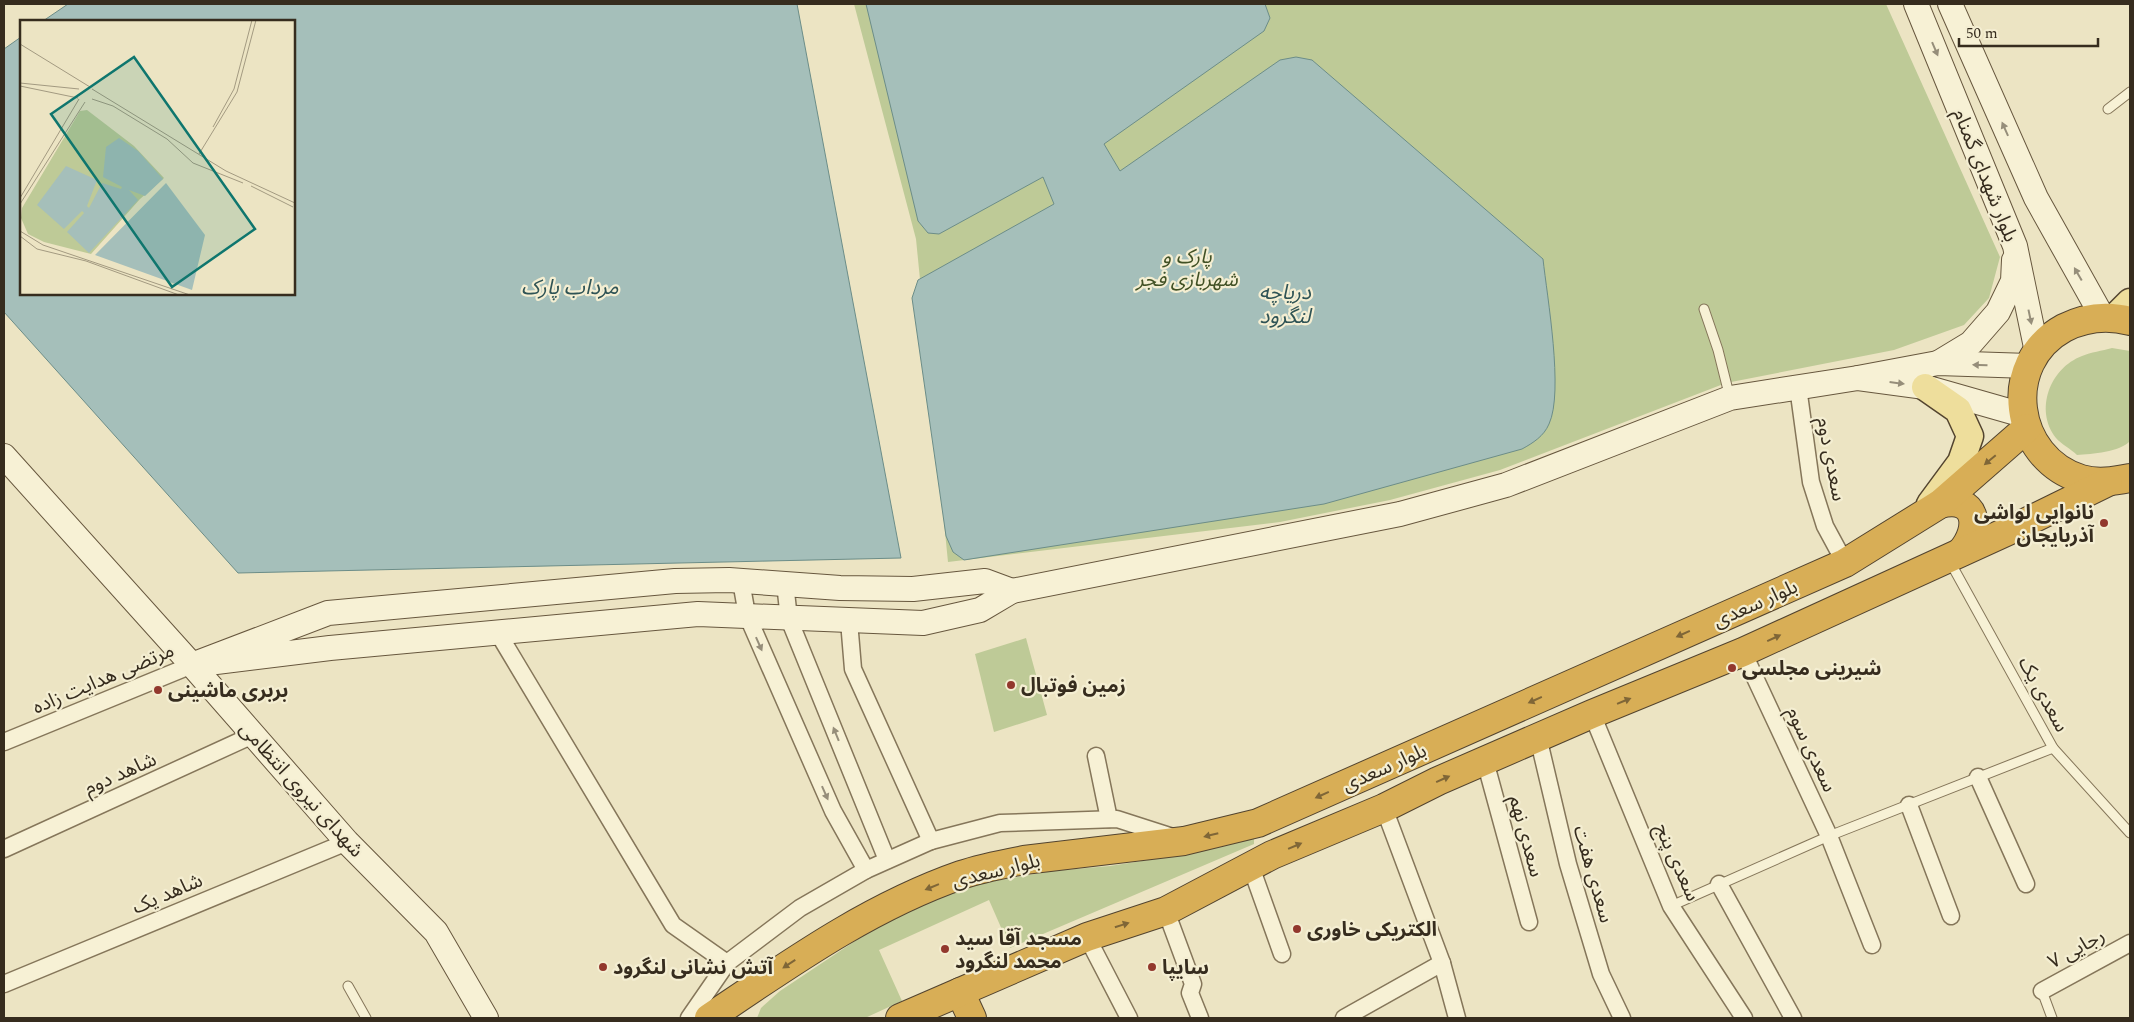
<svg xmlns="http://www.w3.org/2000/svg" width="2134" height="1022" font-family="Spectral,'Noto Sans Arabic',serif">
  <rect width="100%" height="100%" fill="#ece4c3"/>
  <g fill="#beca97">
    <polygon points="854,4 1886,4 2000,257 1989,298 1964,325 1894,350 1726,383 1500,470 1390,500 1280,522 948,562 916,239"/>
    <path d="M2112 348 2130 351V441C2120 452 2092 454 2077 455 2071 449 2061 444 2056 438 2034 410 2050 368 2082 356 2091 352 2102 351 2112 348Z"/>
    <polygon points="1026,638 1047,715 994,732 975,654"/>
    <polygon points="1254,836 1254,844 1010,948 989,900 879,950 902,1001 865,1018 757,1018 761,1008 780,991 888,919 961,887 1052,871 1110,866 1180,855"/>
  </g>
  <g fill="#a5bfba" stroke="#6c8d88">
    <polygon points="68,4 797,4 901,558 238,573 4,312 4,49 21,37 21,294 294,294 294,21 43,21"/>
    <path d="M866 4H1265L1270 18 1264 31 1104 144 1120 171 1280 60 1296 57 1312 60 1543 259C1547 296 1564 392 1549 424 1544 436 1533 443 1522 449L1324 504 964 560 953 552 946 536 912 298 918 280 1054 204 1043 177 939 234 928 233 918 221Z"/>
  </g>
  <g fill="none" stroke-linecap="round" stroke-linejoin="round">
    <defs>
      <g id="lane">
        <polyline points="2108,109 2130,92"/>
        <polyline points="1704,309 1718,350 1730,398"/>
        <polyline points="1949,560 2053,748 2130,833"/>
        <polyline points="1671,906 1829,836 2053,748"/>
        <polyline points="348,986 366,1018"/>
        <polyline points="2042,991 2052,1018"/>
      </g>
      <g id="street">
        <polyline points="1798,387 1811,482 1825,526 1845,563"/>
        <polyline points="741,581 747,615 833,811 866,870"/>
        <polyline points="785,583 789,619 887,860"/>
        <polyline points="849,621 853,669 931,841 1000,823 1117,819 1173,837"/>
        <polyline points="498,633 673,925 727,963"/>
        <polyline points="1743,652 1829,836 1872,945"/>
        <polyline points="1592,714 1671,906 1744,1018"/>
        <polyline points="1538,737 1568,864 1601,974 1622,1018"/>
        <polyline points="4,742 192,665"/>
        <polyline points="1096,756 1109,819"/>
        <polyline points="1485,761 1529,922"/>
        <polyline points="1978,777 2026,884"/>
        <polyline points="1909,805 1951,916"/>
        <polyline points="1384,808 1442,963 1457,1018"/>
        <polyline points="4,849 253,735"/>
        <polyline points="1251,867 1282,954"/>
        <polyline points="1719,884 1793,1018"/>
        <polyline points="1166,911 1193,984 1190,993 1200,1018"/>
        <polyline points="1087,937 1129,1018"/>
        <polyline points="4,984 347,842"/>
        <polyline points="2042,991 2130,943"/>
        <polyline points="689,1018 727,963 800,908 866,870 931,841"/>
        <polyline points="1344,1018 1442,963"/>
      </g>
      <g id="secondary">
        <polyline points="1916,4 2015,246 2037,352"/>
        <polyline points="1950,4 2036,198 2102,316"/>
        <polyline points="1938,363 1971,343 1998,312 2013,281 2014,260"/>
        <polyline points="2023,415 1925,387 1858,378 1938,363 2029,366"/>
        <polyline points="4,456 192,665 347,842 436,932 486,1018"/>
        <polygon points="729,580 840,588 913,589 985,581 1012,591 980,610 923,623 698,614 330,648 192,665 328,613 675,581"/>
        <polyline points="1012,591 1400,514 1506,485 1730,398 1858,378"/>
      </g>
      <g id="primary">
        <polyline points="2115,317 2130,302"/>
        <polyline points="1925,387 1958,410 1970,436 1961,462 1930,504"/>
      </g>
      <g id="highway">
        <path d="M2130 321C2107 315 2086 317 2064 328 2000 363 2013 458 2081 479 2098 484 2114 481 2130 478"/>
        <path d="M1940 504C1977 495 1982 528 1961 552"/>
        <polyline points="960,992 972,1018"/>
        <path d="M709 1018C789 964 869 907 961 875 981 868 1003 864 1024 860L1184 841 1258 823 1845 563 1940 504 2027 428"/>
        <polyline points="900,1018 1087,937 1166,911 1272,855 1384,808 1438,781 1592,714 1743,652 2008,531 2108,482"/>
      </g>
    </defs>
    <use href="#lane" stroke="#85765a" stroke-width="11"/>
    <use href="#street" stroke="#85765a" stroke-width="19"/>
    <use href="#secondary" stroke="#67573e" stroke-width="26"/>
    <use href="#primary" stroke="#53442f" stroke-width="29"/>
    <use href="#highway" stroke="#53442f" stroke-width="30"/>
    <use href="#lane" stroke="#f7f1d5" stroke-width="9"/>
    <use href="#street" stroke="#f7f1d5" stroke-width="16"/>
    <use href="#secondary" stroke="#f7f1d5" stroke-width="24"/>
    <use href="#primary" stroke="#eede9c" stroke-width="26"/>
    <use href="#highway" stroke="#d8ae56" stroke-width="28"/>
  </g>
  <defs><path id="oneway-solid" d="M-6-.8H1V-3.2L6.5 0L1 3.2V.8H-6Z" transform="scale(1.25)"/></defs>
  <g fill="#968e7a">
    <use href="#oneway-solid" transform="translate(1935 49) rotate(67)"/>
    <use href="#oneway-solid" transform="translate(2005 129) rotate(-114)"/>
    <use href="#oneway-solid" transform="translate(2078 274) rotate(-120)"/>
    <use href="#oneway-solid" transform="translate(2030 317) rotate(78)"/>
    <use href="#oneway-solid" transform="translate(1980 365) rotate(-178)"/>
    <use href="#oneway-solid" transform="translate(1897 383) rotate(7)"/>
    <use href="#oneway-solid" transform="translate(759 644) rotate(66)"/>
    <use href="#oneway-solid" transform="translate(836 734) rotate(-112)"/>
    <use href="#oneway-solid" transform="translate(825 793) rotate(66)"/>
  </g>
  <g fill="#7f6637">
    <use href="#oneway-solid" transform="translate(1990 460) rotate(140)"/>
    <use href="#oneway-solid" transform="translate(1683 634) rotate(156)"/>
    <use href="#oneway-solid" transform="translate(1774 638) rotate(-25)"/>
    <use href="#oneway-solid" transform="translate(1535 700) rotate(156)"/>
    <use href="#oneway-solid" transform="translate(1624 701) rotate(-22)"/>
    <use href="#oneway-solid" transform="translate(1443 779) rotate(-24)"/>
    <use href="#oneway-solid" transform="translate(1322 795) rotate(156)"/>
    <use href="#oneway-solid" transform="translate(1211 835) rotate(166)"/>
    <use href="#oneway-solid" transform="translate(1295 846) rotate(-23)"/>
    <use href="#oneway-solid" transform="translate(932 887) rotate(158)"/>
    <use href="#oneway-solid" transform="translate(1122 925) rotate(-18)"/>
    <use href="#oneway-solid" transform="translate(789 964) rotate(147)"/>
  </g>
  <g fill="#92382d" stroke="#f4eed2" stroke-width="2">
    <circle cx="2104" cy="523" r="5"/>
    <circle cx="1732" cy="668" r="5"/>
    <circle cx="1011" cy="685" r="5"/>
    <circle cx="158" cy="690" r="5"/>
    <circle cx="1297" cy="929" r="5"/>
    <circle cx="945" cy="949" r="5"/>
    <circle cx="603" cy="967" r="5"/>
    <circle cx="1152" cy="967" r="5"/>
  </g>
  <g text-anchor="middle" stroke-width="4.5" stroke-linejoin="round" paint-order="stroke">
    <g font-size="20" fill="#362c1e" stroke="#f4eed2">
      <text transform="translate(1986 175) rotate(68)" y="7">بلوار شهدای گمنام</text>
      <text transform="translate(1832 459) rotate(79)" y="7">سعدی دوم</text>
      <text transform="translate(1755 603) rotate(-24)" y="7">بلوار سعدی</text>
      <text transform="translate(103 678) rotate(-23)" y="7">مرتضی هدایت زاده</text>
      <text transform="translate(2044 694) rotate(61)" y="7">سعدی یک</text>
      <text transform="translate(1812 749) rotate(65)" y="7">سعدی سوم</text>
      <text transform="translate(1384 767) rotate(-24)" y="7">بلوار سعدی</text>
      <text transform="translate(120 773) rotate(-24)" y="7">شاهد دوم</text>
      <text transform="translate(302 789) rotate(48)" y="7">شهدای نیروی انتظامی</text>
      <text transform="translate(1527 836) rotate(75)" y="7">سعدی نهم</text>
      <text transform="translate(1678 862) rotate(66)" y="7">سعدی پنج</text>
      <text transform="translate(996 870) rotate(-14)" y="7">بلوار سعدی</text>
      <text transform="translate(1594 874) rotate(74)" y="7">سعدی هفت</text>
      <text transform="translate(167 893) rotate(-23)" y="7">شاهد یک</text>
      <text transform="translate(2076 948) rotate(-29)" y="7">رجایی ۷</text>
    </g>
    <g font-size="20" font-style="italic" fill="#415125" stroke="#f4eed2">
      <text x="1187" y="263">پارک و<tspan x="1187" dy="23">شهربازی فجر</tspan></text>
    </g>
    <g font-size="20" font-weight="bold" fill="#362c1e" stroke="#f4eed2" text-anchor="start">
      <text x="2094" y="519" text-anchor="end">نانوایی لواشی<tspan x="2094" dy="23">آذربایجان</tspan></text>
      <text x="1742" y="675">شیرینی مجلسی</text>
      <text x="1021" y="692">زمین فوتبال</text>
      <text x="168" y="697">بربری ماشینی</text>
      <text x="1307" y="936">الکتریکی خاوری</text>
      <text x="955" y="945">مسجد آقا سید<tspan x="955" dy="23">محمد لنگرود</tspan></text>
      <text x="613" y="974">آتش نشانی لنگرود</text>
      <text x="1162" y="974">سایپا</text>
    </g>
    <g font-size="21" font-style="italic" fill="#2e5355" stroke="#f4eed2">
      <text x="570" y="294">مرداب پارک</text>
      <text x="1285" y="299">دریاچه<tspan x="1285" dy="24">لنگرود</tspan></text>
    </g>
  </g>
  <g transform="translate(20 20)">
    <rect width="275" height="275" fill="#ece4c3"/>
    <path d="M67 90 114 126 144 158 120 179 71 234 24 222 8 214 1 198 2 188 60 91Z" fill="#beca97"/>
    <path d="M99 118 118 131 143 159 125 176 109 170 118 180 69 233 47 212 64 193 62 191 44 209 17 185 46 146 77 160 67 186 69 188 82 163 101 169 102 167 83 157 86 127ZM146 163 185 215 172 270 75 235Z" fill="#a5bfba"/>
    <path fill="none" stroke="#a39a81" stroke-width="1" d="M0 24 70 67M0 63 59 69M0 66 58 78M72 69 206 151 275 183M72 79 93 86 147 119 173 143 223 163M193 107 214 69 232 0M179 134 217 72 236 0M231 166 273 187M0 178 59 79M0 184 65 82M0 211 23 225 170 275M0 216 17 229 66 241 159 275"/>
    <path fill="#0f766e" fill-opacity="0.15" stroke="#0f766e" stroke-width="2.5" d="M114 37 235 209 152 267 31 94Z"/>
    <rect width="275" height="275" fill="none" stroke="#362c1e" stroke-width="2.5"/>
  </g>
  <rect width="2134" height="1022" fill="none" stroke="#362c1e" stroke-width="10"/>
  <path d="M1959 38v8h139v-8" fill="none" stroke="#362c1e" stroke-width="2.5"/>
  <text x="1966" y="38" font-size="15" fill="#362c1e" stroke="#f4eed2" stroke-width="4" paint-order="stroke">50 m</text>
</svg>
